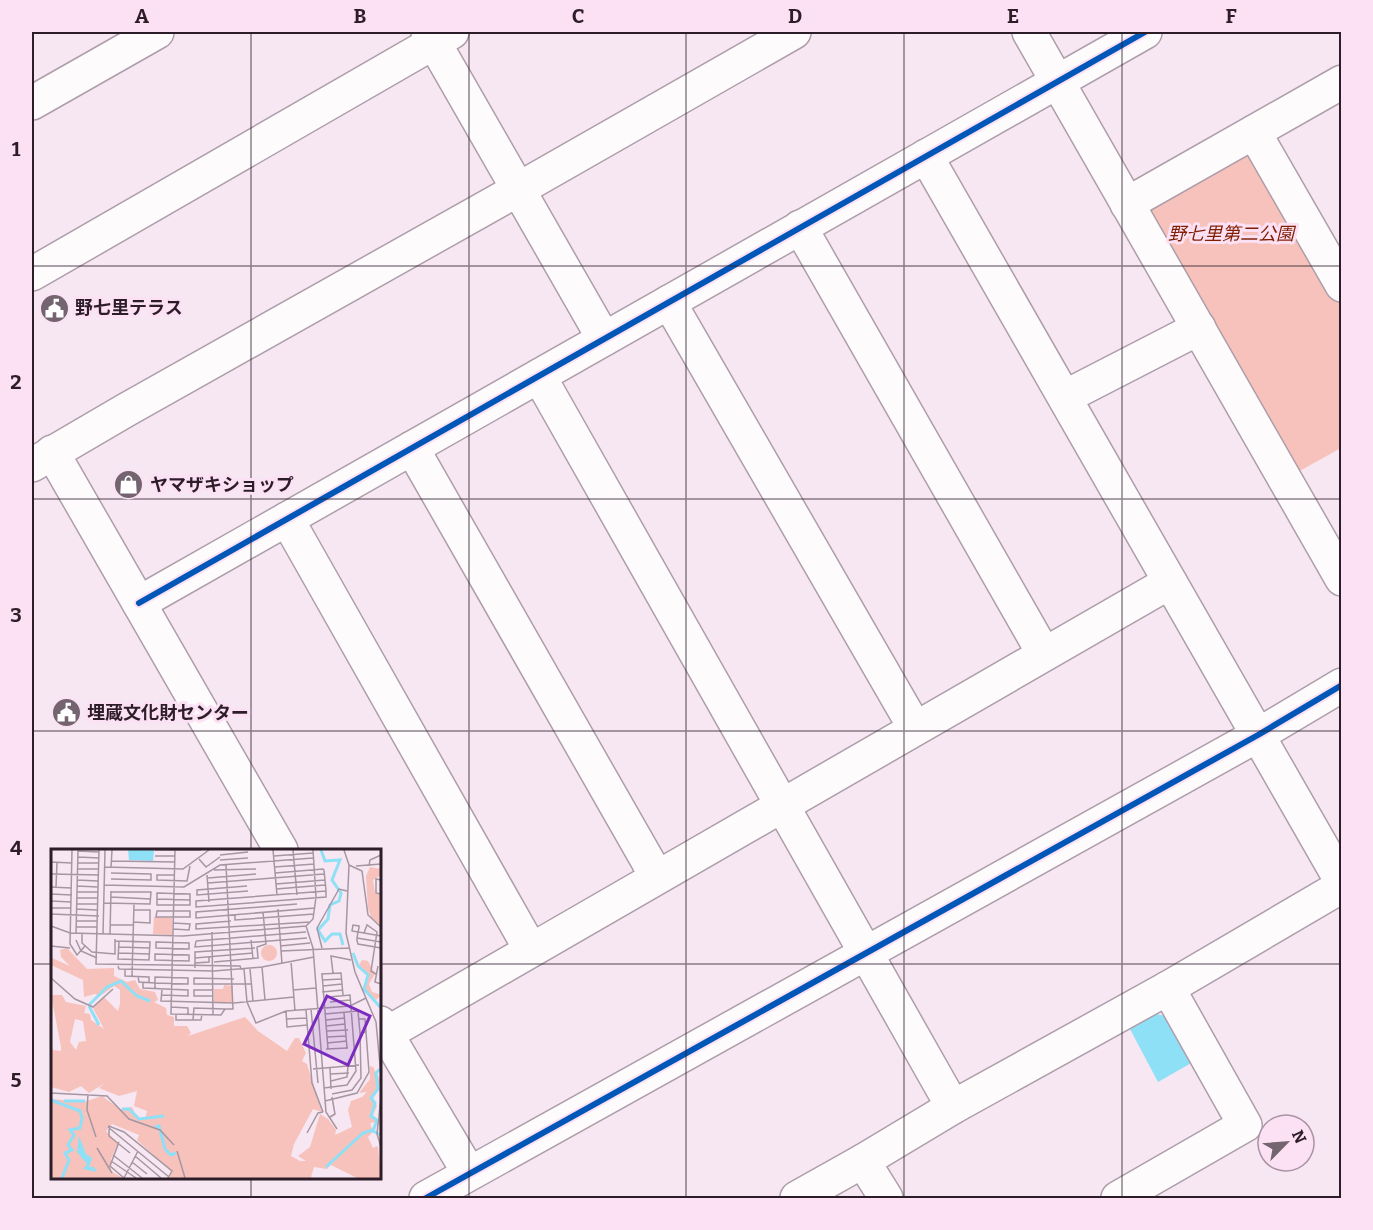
<svg xmlns="http://www.w3.org/2000/svg" width="1373" height="1230" font-family="Bitter,'Noto Sans JP',serif">
  <rect width="100%" height="100%" fill="#f6e7f2"/>
  <polygon fill="#f7c2bb" points="1251,140 1341,301 1341,448 1296,473 1141,204"/>
  <polygon fill="#8ee0f7" points="1156,1014 1166,1016 1193,1062 1158,1082 1130,1029"/>
  <g fill="none" stroke-linecap="round" stroke-linejoin="round">
    <defs>
      <g id="minor">
        <polyline points="428,32 604,339"/>
        <polyline points="1029,32 1342,579"/>
        <polyline points="32,103 157,32"/>
        <polyline points="1254,132 1342,285"/>
        <polyline points="926,156 1342,882"/>
        <polyline points="1127,204 1342,82"/>
        <polyline points="800,227 1044,654"/>
        <polyline points="32,274 452,32"/>
        <polyline points="669,302 915,728"/>
        <polyline points="539,376 953,1107"/>
        <polyline points="1065,397 1199,328"/>
        <polyline points="412,448 657,877"/>
        <polyline points="52,452 281,850"/>
        <polyline points="32,465 126,410 519,189 794,32"/>
        <polyline points="287,519 531,950"/>
        <polyline points="139,603 1145,32"/>
        <polyline points="380,1023 469,1173"/>
        <polyline points="386,1034 1170,582"/>
        <polyline points="426,1198 1258,735 1342,685"/>
        <polyline points="797,1198 863,1161"/>
        <polyline points="886,1198 863,1161 953,1107 1168,988 1342,886"/>
        <polyline points="1118,1198 1245,1125 1168,988"/>
      </g>
    </defs>
    <use href="#minor" stroke="#ad9ea9" stroke-width="36"/>
    <use href="#minor" stroke="#fefbfd" stroke-width="33"/>
    <defs>
      <g id="cycleway">
        <polyline points="139,603 1145,32"/>
        <polyline points="426,1198 1258,735 1342,685"/>
      </g>
    </defs>
    <use href="#cycleway" stroke="#fce1f5" stroke-width="10"/>
    <use href="#cycleway" stroke="#0057b8" stroke-width="6"/>
  </g>
  <path fill="none" stroke="#2d1d29" stroke-width="1.5" stroke-opacity="0.55" d="M251 32V850M469 32V1198M686 32V1198M904 32V1198M1122 32V1198M32 266H1342M32 499H1342M32 731H1342M32 964H52M380 964H1342M251 1178V1198"/>
  <defs>
    <symbol id="civic-disc" viewBox="-11 -11 22 22"><circle r="9.5" fill="#73646f" stroke="#fce1f5"/><path d="M-.6-6.5H3V-4.5H.6V-3L4-1V1h2V6H-6V1h2V-1L-.6-3ZM-1.2 2.5V6h2.4V2.5Z" fill="#fff"/></symbol>
    <symbol id="shop-disc" viewBox="-11 -11 22 22"><circle r="9.5" fill="#73646f" stroke="#fce1f5"/><path d="M-5-2.5h2.3a2.7 3.5 0 0 1 5.4 0H5L5.5 6h-11ZM-1.5-2.5h3a1.5 2.3 0 0 0-3 0Z" fill="#fff"/></symbol>
  </defs>
  <g fill-rule="evenodd">
    <use href="#civic-disc" x="38" y="292" width="33" height="33"/>
    <use href="#shop-disc" x="112" y="468" width="33" height="33"/>
    <use href="#civic-disc" x="50" y="696" width="33" height="33"/>
  </g>
  <g text-anchor="middle" stroke-width="6" stroke-linejoin="round" paint-order="stroke">
    <g font-size="18" font-style="italic" fill="#811e01" stroke="#fce1f5">
      <text x="1231" y="240">野七里第二公園</text>
    </g>
    <g font-size="18" font-weight="bold" fill="#2d1d29" stroke="#fce1f5" text-anchor="start">
      <text x="75" y="314">野七里テラス</text>
      <text x="150" y="491">ヤマザキショップ</text>
      <text x="87" y="719">埋蔵文化財センター</text>
    </g>
  </g>
  <g transform="translate(51 849)">
    <rect width="330" height="330" fill="#f6e7f2"/>
    <path d="M319 18 330 20V26L322 31 324 44 330 46V77L320 68 317 59 315 27ZM103 68 121 69V86L102 85ZM210 104a8 8 0 1 1 16 0a8 8 0 1 1-16 0ZM16 99 36 120 63 119V127L76 133 84 131 89 140 104 143 107 151 103 153 115 159 116 166 123 168V177H136L140 184 137 187 194 168 207 182 236 202 244 189H248L255 204 251 212 256 215 271 263 262 260 243 295 240 307 249 312H255L247 307 259 298 269 265 277 270 285 281 284 286 301 278 297 261 300 252 311 248 316 243 308 244 319 230V217L322 218 330 232 322 250 326 257 322 266 326 272 330 268V295L329 276 324 273 319 274 322 283 317 288 322 299 327 297 330 329H306L280 316 276 320 263 318 260 328 263 329H118L121 323 86 291 88 286 61 275 55 282 67 294 60 310V322L72 329H0V250L33 253 51 247 69 260 81 258 86 269 94 270 96 262 83 257 86 242 68 247 48 239 54 234 38 244 30 237 18 243 0 238V190L2 201 10 202V198L0 146H11L15 153 35 157 33 164 39 165 40 171 53 180 42 159 53 148 67 162 69 155V141L63 137 49 147 44 145 33 148 32 131 0 116 1 109 19 117 10 108 9 101ZM24 170 32 172 35 192 28 193 25 201 19 193ZM311 111 317 112 324 125 318 135 321 143 330 146 325 151 314 141 318 126 308 116ZM173 136 182 137V153H163V140H172Z" fill="#f7c2bb" fill-rule="evenodd"/>
    <path d="M77 1H103L102 12 78 11ZM28 287 35 305 41 309 38 318H43L46 323 32 320 36 315 26 303Z" fill="#8ee0f7"/>
    <path fill="none" stroke="#8ee0f7" stroke-width="3" d="M270 1 274 12 289 11 281 31 290 44 288 52 279 56 277 70 267 81 274 92 281 85H289L292 96M302 104 307 117 317 126 313 140 330 159M38 156 56 138 70 132 86 147 99 152M38 157 48 176M329 220 325 224 327 240 320 249 324 254 320 267 326 271 322 282 330 286M0 251 29 262 31 269 29 279 19 281 23 286 17 296 21 301 14 304 18 311 11 329M13 252H34M71 260H78L88 270 113 267M104 278 108 277 114 300 120 306 125 304M275 318 312 284 322 281"/>
    <path fill="none" stroke="#a696a2" stroke-width="1.5" d="M21 1 19 95 26 106 34 97M48 1 45 115 189 117 190 120M104 1H150M124 1 120 165 170 166 174 160H182L175 16M222 1 226 46M242 1 246 46M293 1 298 16 295 84 304 123 325 173 330 227M27 2 48 3M169 6 197 3M104 7H124M223 7 262 4M27 8 48 9M148 10 155 18 169 8M169 11 197 9M60 12 124 13M0 13 21 14M27 14H48M298 16 311 22 317 66 330 78M305 17 330 15M318 17 319 11 330 6M54 18 132 20 158 1M224 18 263 15M60 19 61 1M27 20H48M163 21 205 20M224 24 272 20 273 21 274 31 275 42V48L145 58V52L275 42M0 25 48 26M123 26H106V31L136 32 139 17M156 26 158 53M157 29 205 25M60 30 100 31V25L60 24M26 31 47 32M330 31 325 30V44L330 45M157 34 273 25M225 35 274 31M53 36 133 38 169 16 262 9M26 37 47 38M196 37 146 41V46L197 42M0 38 20 39M5 38 6 13M225 40 274 36M26 43H47M106 44 139 45V56H106ZM0 45 21 46M60 48 100 50M26 49H47M106 50 139 51M0 52 20 53M53 54 99 55 100 43H60M26 55H47M246 55 145 63V69L264 59M0 59H20M26 60 46 61M227 60 231 115M106 62H139V68H105ZM0 65 48 67M184 66V71L263 65M25 72H46M180 72 145 75V80L259 73M82 73 99 74V61H83M59 76H82M0 77 19 84 132 87 255 77 262 70 265 48 262 1M255 77 262 99 275 263 286 280M25 78H46M122 80 138 81 139 75 122 74M161 83 162 166M313 84 316 76 326 83 320 122 325 125M25 85 27 1M31 85V94L41 103 64 105V90M52 85 54 1M59 85 60 42M330 87 313 84 301 82 302 76 308 77V79L307 83 306 89V92L307 95 330 99M306 89 330 93M25 91 30 102 46 109M200 91 202 110M64 92 99 93 98 111 67 110 68 92M145 92 144 98 256 89M145 92 255 83M105 93 138 94V100L105 99ZM0 97 19 99M229 97 259 94M68 98 99 99M271 99 266 79 288 40 296 42M230 102 298 99M68 104 98 105M104 105 138 106V112L104 111ZM144 109 202 104M240 112 244 162M163 113 207 109 206 98 215 95 212 63M144 114 158 113V108M67 117 68 120 163 122 211 118 263 108M327 117 324 133 330 135M211 118 214 151M144 119V103L204 99M74 120V127L98 128V134M193 120 196 153 205 174 235 162 299 157 315 149M199 120 202 152M282 124 280 107 300 111M270 125 290 124 292 146M271 125 277 200M81 127 83 55M87 127 88 133 104 134 137 135V129L104 128V140M0 129 24 150 42 158 62 140M183 130 143 129V135H201M271 131 291 130M92 133V139L137 141V147L110 146M272 137 291 135M111 140 110 152 183 154 243 148M242 141 265 139M271 143 292 141M162 147H143V141H162M279 153 299 151M120 158 137 159V165M260 160 267 234M255 161 261 234 272 263M235 162 236 178 256 176M293 164 296 199M125 165V171H150L151 165M274 165 307 162 309 184 315 183 318 223 306 244 274 252M235 170 255 169M308 170H314L315 183M142 171 143 159 174 160M275 171 294 169M275 177 294 175M276 182 297 181M276 188 295 187M276 194 296 192M275 200 297 199M279 219 280 240M262 220 308 216M279 225 298 224M280 232 296 228 297 217M273 239 296 236 305 222 299 146 278 148M0 244 56 247 78 270 109 281 123 296M37 245 36 261 45 288M281 245 301 241 310 229 309 184M330 248 326 285 330 298M279 268 284 265 281 248M57 278 118 328M256 284 267 264 272 263M68 293 59 317 73 329M46 299 61 324M126 302 134 329M79 304 58 287V277L73 283 121 322 117 329M62 306 91 329M84 307 110 329M60 312 85 329M81 313 96 325M73 329 87 302"/>
    <path fill="#7b2cbf" fill-opacity="0.15" stroke="#7b2cbf" stroke-width="3" d="M276 147 319 167 297 216 253 195Z"/>
    <rect width="330" height="330" fill="none" stroke="#2d1d29" stroke-width="3"/>
  </g>
  <rect width="1373" height="1230" fill="none" stroke="#fce1f5" stroke-width="66"/>
  <g transform="translate(1286 1143) rotate(65)"><circle r="28" fill="#fce1f5" stroke="#a993a3" stroke-width="1.5"/>
  <path d="M0-4.5L10 22L0 15L-10 22Z" fill="#73646f"/>
  <text y="-9" font-size="16" font-weight="bold" text-anchor="middle" fill="#2d1d29">N</text>
  </g>
  <rect x="33" y="33" width="1307" height="1164" fill="none" stroke="#2d1d29" stroke-width="2"/>
  <g font-size="20" text-anchor="middle" font-weight="bold" fill="#2d1d29">
    <text x="142" y="23">A</text>
    <text x="360" y="23">B</text>
    <text x="578" y="23">C</text>
    <text x="795" y="23">D</text>
    <text x="1013" y="23">E</text>
    <text x="1231" y="23">F</text>
    <text x="16" y="156">1</text>
    <text x="16" y="389">2</text>
    <text x="16" y="622">3</text>
    <text x="16" y="855">4</text>
    <text x="16" y="1087">5</text>
  </g>
</svg>
